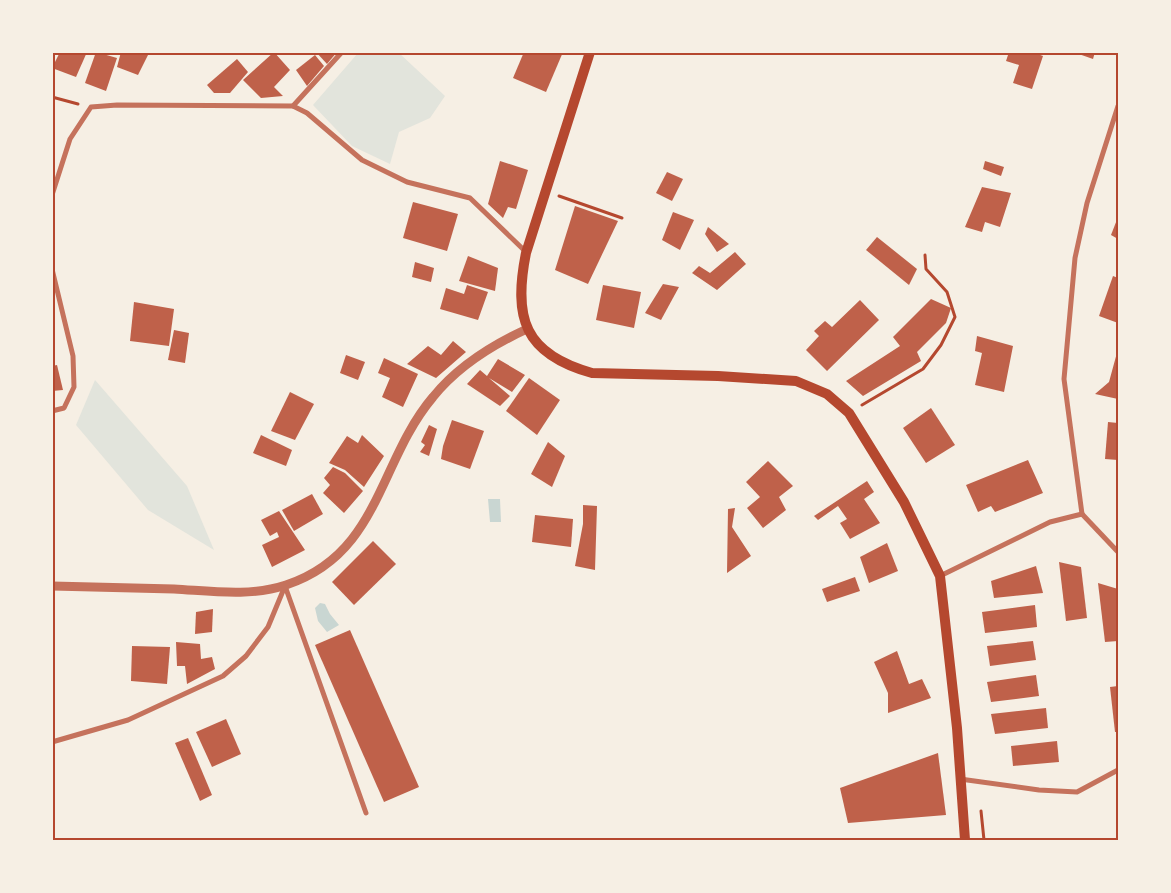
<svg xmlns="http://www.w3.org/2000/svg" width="1171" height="893" font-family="'Nunito Sans',sans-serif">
  <rect width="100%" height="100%" fill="#f6efe4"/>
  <g fill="#e2e4dc">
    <polygon points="358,53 399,53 445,96 430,118 399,132 390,164 352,146 313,105"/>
    <polygon points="95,380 187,486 214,550 148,510 76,425"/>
  </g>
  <g fill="#c9d6d2">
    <polygon points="488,499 500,499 501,522 490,522"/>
    <polygon points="320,603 325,604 330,614 339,625 327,632 318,621 315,608"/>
  </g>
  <g fill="#bf614a">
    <polygon points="60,52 87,52 76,77 52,68"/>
    <polygon points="96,52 117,58 106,91 85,83"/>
    <polygon points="121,52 149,53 138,75 117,67"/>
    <polygon points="274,52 290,70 274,87 283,96 261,98 243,80"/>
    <polygon points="316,52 337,52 327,64"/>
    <polygon points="524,52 563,52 546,92 513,78"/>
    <polygon points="1009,52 1032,52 1043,56 1032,89 1013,83 1019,65 1006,61"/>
    <polygon points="1073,52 1095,52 1093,59"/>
    <polygon points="315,55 324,66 307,86 296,70"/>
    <polygon points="237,59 248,72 230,93 214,93 207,85"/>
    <polygon points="500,161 528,170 516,209 508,207 503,218 488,204"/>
    <polygon points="985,161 1004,167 1001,176 983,169"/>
    <polygon points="667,172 683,179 672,201 656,193"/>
    <polygon points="982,187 1011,193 1000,227 985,222 982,232 965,227"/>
    <polygon points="413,202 458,214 447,251 403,238"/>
    <polygon points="575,206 618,221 588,284 555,270"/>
    <polygon points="673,212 694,220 680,250 662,240"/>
    <polygon points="1118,217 1118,239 1111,235"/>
    <polygon points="708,227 729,244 717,252 705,234"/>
    <polygon points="877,237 917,269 909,285 866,250"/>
    <polygon points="735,252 746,264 717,290 692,273 699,266 710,273"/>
    <polygon points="468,256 498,268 495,291 459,281"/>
    <polygon points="415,262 434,268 431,282 412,277"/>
    <polygon points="1113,276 1118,278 1118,323 1099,316"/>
    <polygon points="663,284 679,287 661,320 645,313"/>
    <polygon points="467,285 488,292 478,320 440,309 446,288 464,294"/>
    <polygon points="603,285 641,292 634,328 596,320"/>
    <polygon points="931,299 951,308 946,323 917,352 921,361 863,396 846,381 900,346 893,337"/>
    <polygon points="860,300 879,320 827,371 806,350 819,336 814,331 825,321 832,327"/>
    <polygon points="134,302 174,309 169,346 130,341"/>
    <polygon points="174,330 189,333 185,363 168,360"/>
    <polygon points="977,336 1013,346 1004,392 975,385 982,353 975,351"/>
    <polygon points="453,341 466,352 436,378 407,364 428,346 441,355"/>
    <polygon points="1118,349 1118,399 1095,394 1109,382"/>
    <polygon points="346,355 365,362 358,380 340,373"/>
    <polygon points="384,358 418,374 403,407 382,397 390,378 378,373"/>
    <polygon points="498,359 525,375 512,392 489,378 510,396 500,406 467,384 480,370 487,376"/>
    <polygon points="57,365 63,390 52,391 52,366"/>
    <polygon points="529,378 560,400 537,435 506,411"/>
    <polygon points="290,392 314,404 295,440 271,431"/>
    <polygon points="931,408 955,445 926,463 903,428"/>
    <polygon points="452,420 484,431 470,469 441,459 443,446"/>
    <polygon points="1108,422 1118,423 1118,460 1105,459"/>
    <polygon points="429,425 437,429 429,456 420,452 425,445 421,442"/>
    <polygon points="261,435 292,450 286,466 253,453"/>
    <polygon points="362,435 384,456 364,487 345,470 329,463 347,436 358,443"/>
    <polygon points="548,442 565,456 552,487 531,474"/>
    <polygon points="1028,460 1043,493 995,512 991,506 978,512 966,485"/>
    <polygon points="768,461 793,486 779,497 786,510 763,528 747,508 760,497 746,482"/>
    <polygon points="333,467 345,473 363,491 344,513 323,493 330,485 324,478"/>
    <polygon points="867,481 874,492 864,499 880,523 850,539 840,523 847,519 838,506 818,520 814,516"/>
    <polygon points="312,494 323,514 294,531 282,510"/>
    <polygon points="583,505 597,506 595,570 575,566 583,524"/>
    <polygon points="735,508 732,527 751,556 727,573 728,509"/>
    <polygon points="279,511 305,550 272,567 262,545 279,537 277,532 270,536 261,520"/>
    <polygon points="535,515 573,519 571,547 532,542"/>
    <polygon points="373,541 396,564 354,605 332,582"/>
    <polygon points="887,543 898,571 869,583 860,557"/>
    <polygon points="1059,562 1081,567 1087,618 1066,621"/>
    <polygon points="1036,566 1043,593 994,598 991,581"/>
    <polygon points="855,577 860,591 827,602 822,589"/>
    <polygon points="1098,583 1118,589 1118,641 1105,642"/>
    <polygon points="1035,605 1037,627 985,633 982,612"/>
    <polygon points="213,609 212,632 195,634 196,612"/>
    <polygon points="350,630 419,787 384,802 315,645"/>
    <polygon points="1033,641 1036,660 990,666 987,646"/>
    <polygon points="176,642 200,644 201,659 212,657 215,669 187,684 185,666 177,666"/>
    <polygon points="132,646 170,647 167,684 131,681"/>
    <polygon points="897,651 909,684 922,679 931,698 888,713 888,693 874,662"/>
    <polygon points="1036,675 1039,696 991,702 987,682"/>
    <polygon points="1118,686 1118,732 1115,732 1110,687"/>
    <polygon points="1046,708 1048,728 995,734 991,714"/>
    <polygon points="226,719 241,754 212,767 196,732"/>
    <polygon points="188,738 212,795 200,801 175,743"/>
    <polygon points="1057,741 1059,762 1013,766 1011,746"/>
    <polygon points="938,753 946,815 848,823 840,788"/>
  </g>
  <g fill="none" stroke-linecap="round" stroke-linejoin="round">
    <g stroke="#b5482f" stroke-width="3">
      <polyline points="52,97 78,104"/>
      <polyline points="559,196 622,218"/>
      <polyline points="862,405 923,369 941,345 955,317 947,292 926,269 925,255"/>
      <polyline points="981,811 984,840"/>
    </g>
    <g stroke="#c5725c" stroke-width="5">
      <polyline points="293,106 342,52"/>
      <polyline points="52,195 70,139 91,107 117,105 293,106 307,113 362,160 407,182 470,198 526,252"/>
      <polyline points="52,269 73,356 74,387 64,408 52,411"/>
      <polyline points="1082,514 1064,379 1075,258 1087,203 1118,106"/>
      <polyline points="1082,514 1118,552"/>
      <polyline points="940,576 1050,522 1082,514"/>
      <polyline points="285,586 366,813"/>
      <polyline points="52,742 128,720 223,676 246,656 268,627 285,586"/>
      <polyline points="960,779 1039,790 1077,792 1118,770"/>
    </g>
    <path stroke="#c5725c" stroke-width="9" d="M52 586C93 587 133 588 174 589 211 591 250 597 286 585 380 554 378 462 433 397 458 366 492 345 527 329"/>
    <path stroke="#b5482f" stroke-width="10" d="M590 52 526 253C513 318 524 354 592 373L718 376 796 381 827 394 849 413 904 502 940 576 957 728 965 840"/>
  </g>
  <rect width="1171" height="893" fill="none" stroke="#f6efe4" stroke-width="108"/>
  <rect x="54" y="54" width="1063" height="785" fill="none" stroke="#b5482f" stroke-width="2"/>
</svg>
